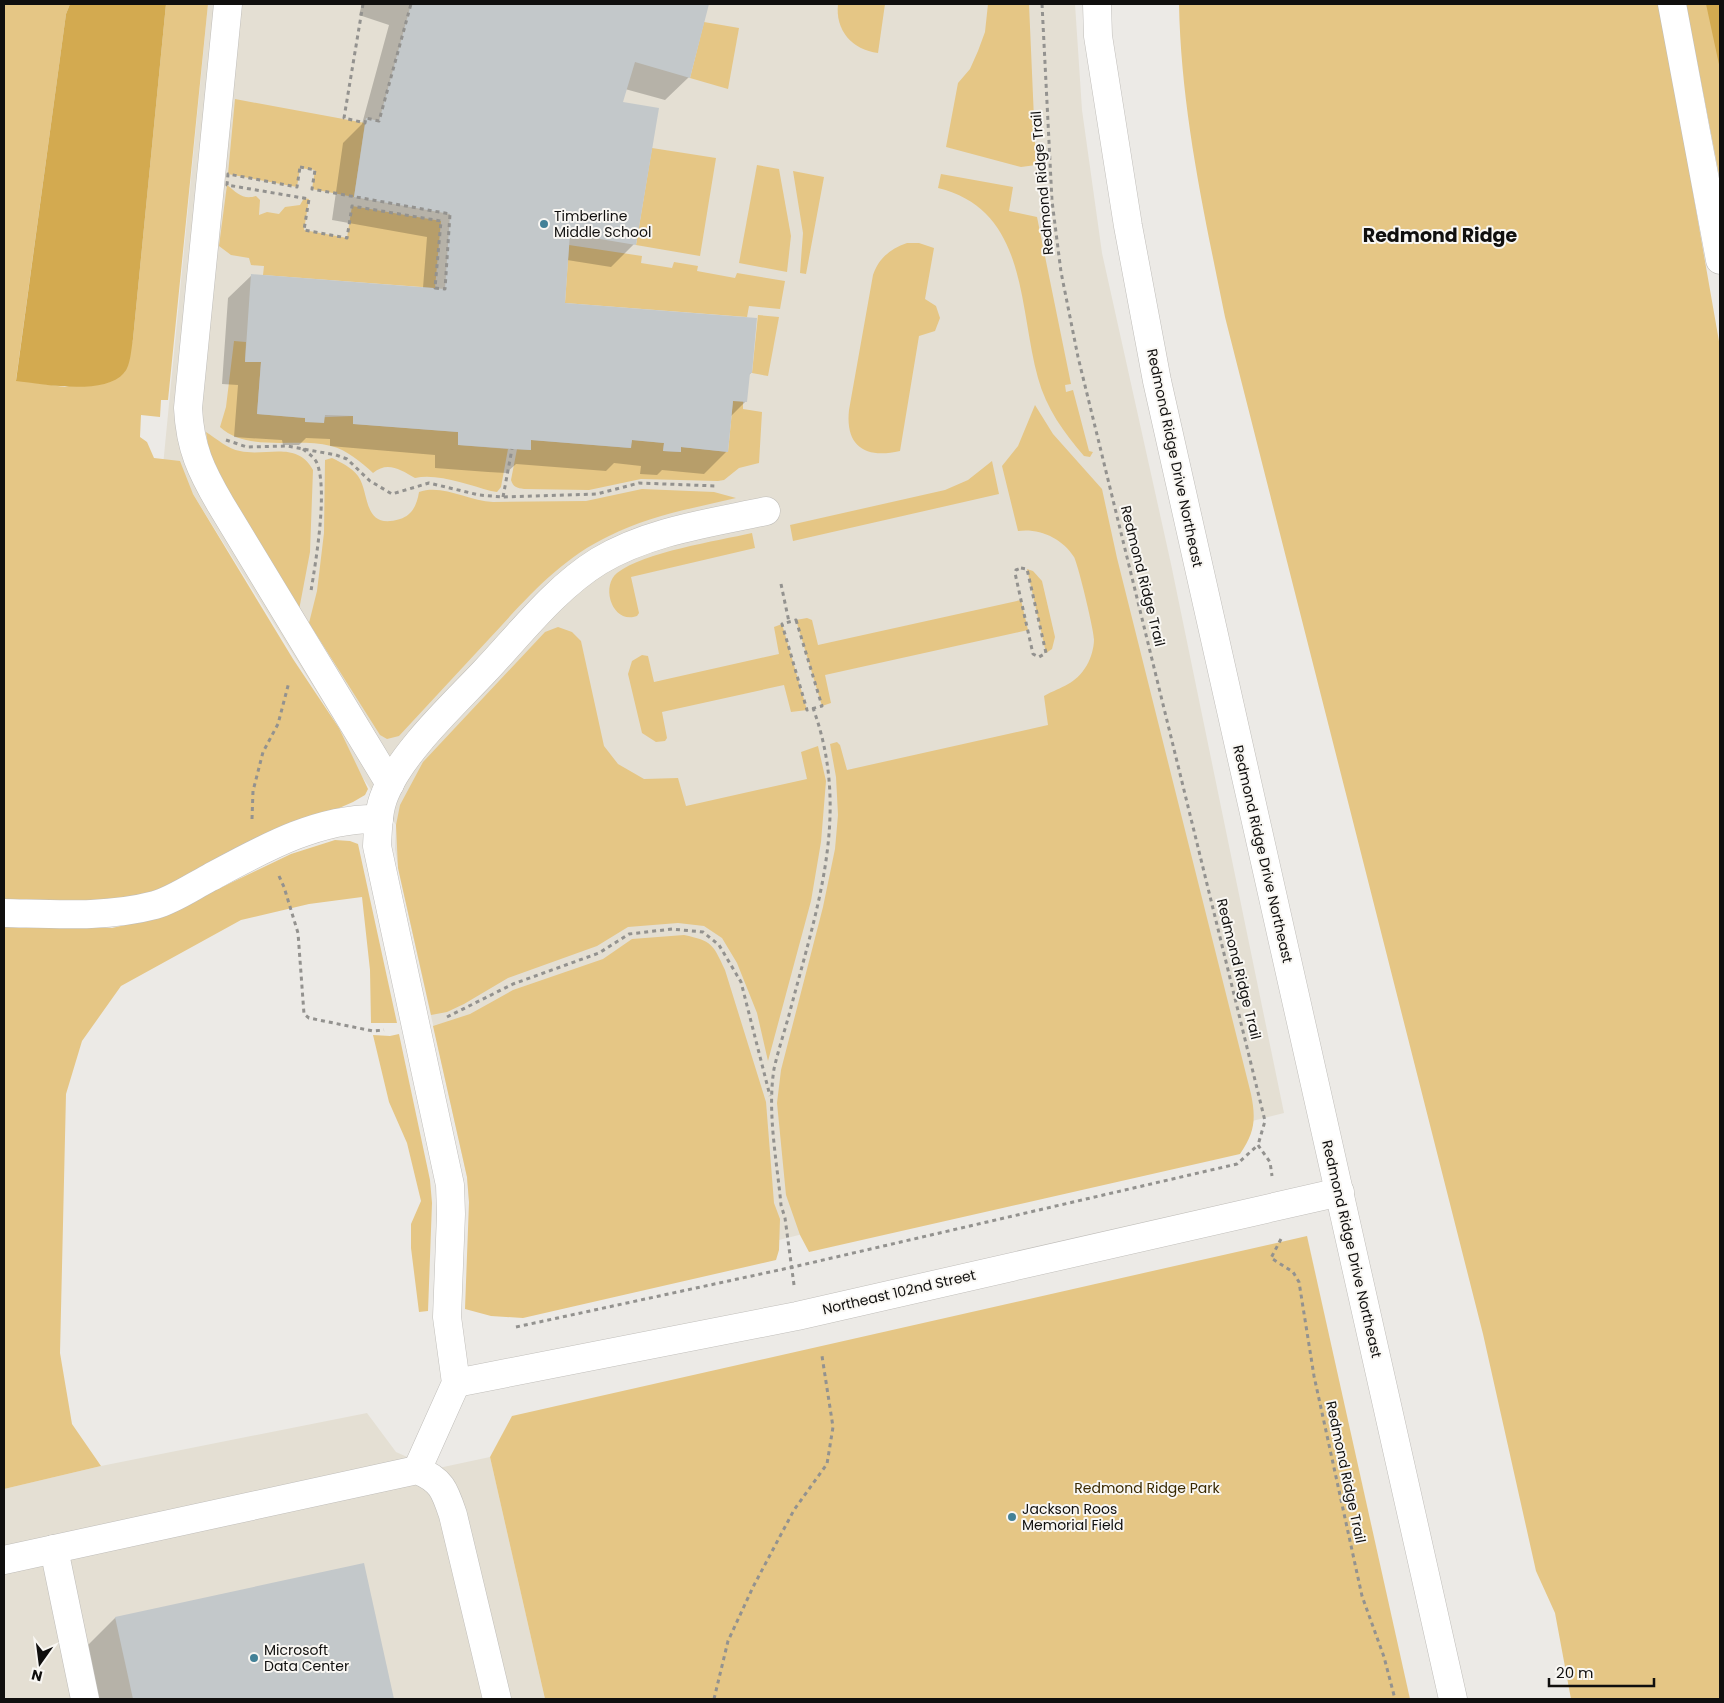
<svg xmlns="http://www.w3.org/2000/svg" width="1724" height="1703" font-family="Poppins,sans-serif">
  <rect width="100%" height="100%" fill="#eceae6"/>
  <g fill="#e4dfd3">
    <polygon points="208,4 1075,4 1082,110 1102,253 1171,564 1284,1113 525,1304 469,1202 467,1177 400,877 395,849 396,825 360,774 339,728 193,494 162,476"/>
    <polygon points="367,1413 396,1452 434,1469 490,1457 545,1699 4,1699 4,1489 101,1466"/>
  </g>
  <g fill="#e5c685">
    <polygon points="4,4 70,4 66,14 16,380 65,387 124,373 133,339 166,4 208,4 168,400 161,400 160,417 141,415 140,437 147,442 154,458 180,461 193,494 293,659 339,728 368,789 365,795 353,802 244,850 156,896 94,907 4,901"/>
    <path d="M838 4H885L878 53C852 50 835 30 838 4Z"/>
    <polygon points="988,4 1029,4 1036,165 1021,167 946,147 958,83 970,69 978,51 985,32"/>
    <path d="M1179 4H1660L1720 347V1699H1571L1555 1613 1536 1571 1483 1334 1225 317C1204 213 1181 110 1179 4Z"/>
    <polygon points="1686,4 1720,4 1720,180"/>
    <polygon points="704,22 739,28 728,89 690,78"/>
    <polygon points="235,99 365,123 354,197 312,189 315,170 300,168 297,187 228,174"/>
    <polygon points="652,148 716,158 700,256 636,245"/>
    <polygon points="757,165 779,169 791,236 787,272 739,263"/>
    <polygon points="793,171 824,177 806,274 800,273 803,233"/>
    <path d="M941 174 1013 187 1009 211 1037 217 1071 384 1065 385 1066 392 1073 390 1089 451 1093 452 1090 457 1084 456C1064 433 1046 408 1038 378 1018 306 1028 210 938 188Z"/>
    <path d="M227 185C237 193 243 200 256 196L260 200 259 215 267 212 279 214 285 207 300 205 304 198 309 199 304 230 347 238 352 206 441 221 435 288 263 275 264 266 251 265 249 258 231 255 219 246Z"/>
    <path d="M907 243H919L934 248 925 299 936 306 940 318 935 331 919 336 900 451C866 459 845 447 849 410L873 275C879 258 890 249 907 243Z"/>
    <polygon points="569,245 642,256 641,263 672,268 674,262 698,266 697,271 735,278 737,273 785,281 780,309 749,306 747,317 565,303"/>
    <polygon points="758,315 779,317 768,376 752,373"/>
    <path d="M234 341 246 342 245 361 261 362 257 414 305 418 353 416 354 424 458 432 459 445 508 449 501 487 497 492 491 491C468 485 438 473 415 478 400 469 387 461 373 473 361 462 347 450 331 446 296 437 248 453 220 427L226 407Z"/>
    <path d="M733 401H743V409L762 412 759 463 739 468 724 480 718 481 641 479 589 490 524 489C517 488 513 487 511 480L517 449 531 450V440L630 448 632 440 664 443 663 451 681 452V447L728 452Z"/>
    <path d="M1035 405 1053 434 1102 489 1117 558 1251 1094C1256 1119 1255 1132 1240 1154L809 1252 800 1235 786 1195 777 1103 781 1070 823 907 835 849 838 815 836 777 830 744 837 742 840 745 847 770 1048 725 1044 696C1062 686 1075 685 1087 665 1091 658 1094 648 1094 639 1094 630 1078 564 1074 557 1062 538 1039 528 1018 531L1002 466 1018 446Z"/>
    <path d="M206 432C217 439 228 449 240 451 266 457 297 440 313 470L310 552 299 610 222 485 210 457Z"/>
    <path d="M332 458C342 463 351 467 358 476 370 492 362 531 400 519 413 515 417 504 419 492 443 484 468 501 493 502L586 501 642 489 714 492 736 498C693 508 649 516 609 536 560 559 525 600 489 639 459 671 429 704 399 736L387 739 380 735 309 623 317 591 324 533 325 460Z"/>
    <polygon points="992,461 999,494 793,541 790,525 945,490 968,480"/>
    <path d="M752 533 755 548 631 577 639 613 637 616C613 625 600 587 617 573 644 552 717 541 752 533Z"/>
    <polygon points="1027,569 1033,571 1042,581 1055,637 1052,649 1046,653"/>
    <polygon points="1021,600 1028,630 825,675 831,703 822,706 796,620 807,618 812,620 818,645"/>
    <polygon points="782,624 807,710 791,712 784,685 662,712 667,738 665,741 656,742 642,733 628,674 632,661 642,655 648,656 654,682 779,654 774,627"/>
    <polygon points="558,627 572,632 581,641 604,746 618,764 644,779 678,778 686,806 807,779 801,752 818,746 826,781 821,842 811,901 768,1061 757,1013 737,963 722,938 704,926 678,923 628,927 597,946 508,978 464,1004 447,1012 431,1015 398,868 396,825 400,805 423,762 545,632"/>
    <polygon points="335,840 350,841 358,844 397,1023 371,1023 370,970 362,897 309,904 241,920 121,986 82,1041 66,1094 60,1353 72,1424 101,1466 4,1489 4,923 112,928 143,921 193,901 291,854"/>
    <path d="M684 935C712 941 713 944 725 970L766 1102 774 1203 780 1219 779 1250 776 1260 523 1318 491 1316 465 1309 469 1202 467 1177 433 1026 470 1014 513 990 603 959 632 939Z"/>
    <polygon points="399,1034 430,1180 432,1203 428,1311 419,1312 411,1248 411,1224 421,1201 407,1143 389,1102 373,1035 390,1036"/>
    <polygon points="1307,1236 1410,1699 545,1699 490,1457 512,1416"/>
  </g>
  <g fill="#d3aa50">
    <path d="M70 4H166L133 339C131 349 131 365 124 373 104 396 43 384 16 381L66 14Z"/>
    <polygon points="1706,4 1720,4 1720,69"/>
  </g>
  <g fill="#0003">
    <polygon points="362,4 708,4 689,77 665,100 625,89 621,103 634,244 611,267 567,260 564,304 751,373 748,376 746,401 731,416 727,451 704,474 662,470 657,475 640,474 641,466 614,463 606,471 516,464 506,473 488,472 435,468 435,455 330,446 330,439 306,438 299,445 283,445 282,440 234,437 238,385 222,384 228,298 252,275 423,288 427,237 332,220 343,143 362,124 389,25 359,15"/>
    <polygon points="363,1564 393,1699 96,1699 84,1649 115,1618"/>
  </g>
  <g fill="#c3c8ca">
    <polygon points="411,4 709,4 690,78 635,62 623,102 659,108 636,245 570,234 565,303 757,318 752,373 750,373 747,402 733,401 728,452 681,447 681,452 663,451 664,443 632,440 631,448 531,440 531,450 512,449 458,445 458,432 353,424 353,416 325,415 324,423 305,422 305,418 257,414 261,362 245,362 251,274 445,289 450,214 354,197 366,118 379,121"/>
    <polygon points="364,1563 394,1699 133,1699 115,1617"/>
  </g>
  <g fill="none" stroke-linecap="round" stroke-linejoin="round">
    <defs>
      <g id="minor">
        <path d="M228 4 188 408C190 448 201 471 221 505L390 784"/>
        <polyline points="1097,4 1098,36 1128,226 1157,381 1453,1699"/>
        <polyline points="1672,4 1720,260"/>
        <path d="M4 913C54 914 106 918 155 905 173 900 192 887 209 878 261 850 318 817 379 819"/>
        <polyline points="456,1383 797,1316 1340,1192"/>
        <path d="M417 1470 456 1383 447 1317 451 1214 450 1185 377 846C378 829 378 810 385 794 401 753 454 704 485 671 520 634 555 588 599 561 649 531 710 523 766 511"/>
        <polyline points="54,1549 85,1699"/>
        <path d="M4 1560 417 1470C442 1480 445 1491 453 1515L497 1699"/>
      </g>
    </defs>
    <use href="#minor" stroke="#c0beba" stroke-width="29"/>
    <g stroke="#93928f" stroke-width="3" stroke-dasharray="4 4" stroke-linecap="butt">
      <polyline points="363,4 344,118 365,123 366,118 379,121 411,4"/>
      <polyline points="1042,4 1052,201 1061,272 1078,357 1265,1121 1258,1145"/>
      <polygon points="300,167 315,170 312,189 450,214 445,289 435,288 441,221 352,206 347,238 304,230 309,199 227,185 228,174 297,187"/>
      <polyline points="226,440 247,447 287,446 336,455 347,459 370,481 392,494 429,483 479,495 503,497 597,494 639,483 717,486"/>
      <path d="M303 449C309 454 316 458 318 466 327 495 316 560 311 591"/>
      <polyline points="503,497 512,449"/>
      <polygon points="1021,568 1027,569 1046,653 1039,657 1033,654 1015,573 1016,570"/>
      <polyline points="781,584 789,622"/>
      <polygon points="796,620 822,706 807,710 782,624"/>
      <polyline points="252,819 253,791 263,752 278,724 289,682"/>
      <polyline points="279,876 284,887 298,933 304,1014 309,1018 373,1031 384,1030"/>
      <polyline points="447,1017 513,984 599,953 629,934 672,929 703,932 719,945 741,982 770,1096"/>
      <polyline points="1258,1145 1270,1162 1272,1176"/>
      <polyline points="1281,1239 1271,1258 1293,1272 1299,1282 1314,1376 1362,1596 1384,1657 1395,1699"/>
      <path d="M794 1285 785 1218 781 1205C777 1161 767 1113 774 1069 778 1051 784 1033 789 1015 816 911 852 814 813 708"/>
      <polyline points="516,1327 793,1267 1237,1164 1258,1145"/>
      <polyline points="714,1699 728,1641 753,1587 794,1510 827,1464 833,1427 822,1356"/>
    </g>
    <use href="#minor" stroke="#fff" stroke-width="28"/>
  </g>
  <g fill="#438197" stroke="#f9f7f3" stroke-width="2">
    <circle cx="544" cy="224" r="5"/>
    <circle cx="1012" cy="1517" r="5"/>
    <circle cx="254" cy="1658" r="5"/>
  </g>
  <g text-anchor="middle" stroke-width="4" stroke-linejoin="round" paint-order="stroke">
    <g font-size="14" fill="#100f0e" stroke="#f9f7f3">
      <text transform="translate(1042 183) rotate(-95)" y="5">Redmond Ridge Trail</text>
      <text transform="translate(1175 458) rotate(78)" y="5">Redmond Ridge Drive Northeast</text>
      <text transform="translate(1143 576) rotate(76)" y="5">Redmond Ridge Trail</text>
      <text transform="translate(1263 854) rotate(77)" y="5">Redmond Ridge Drive Northeast</text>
      <text transform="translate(1239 969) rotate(76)" y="5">Redmond Ridge Trail</text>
      <text transform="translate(1352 1249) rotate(77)" y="5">Redmond Ridge Drive Northeast</text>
      <text transform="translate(899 1292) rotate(-13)" y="5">Northeast 102nd Street</text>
      <text transform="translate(1346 1472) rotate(78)" y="5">Redmond Ridge Trail</text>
    </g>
    <g font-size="14" fill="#100f0e" stroke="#f9f7f3" text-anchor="start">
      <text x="554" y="221">Timberline<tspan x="554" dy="16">Middle School</tspan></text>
      <text x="1022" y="1514">Jackson Roos<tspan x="1022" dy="16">Memorial Field</tspan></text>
      <text x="264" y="1655">Microsoft<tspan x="264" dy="16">Data Center</tspan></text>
    </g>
    <g font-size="14" fill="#382800" stroke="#f9f7f3">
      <text x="1147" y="1493">Redmond Ridge Park</text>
    </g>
    <g font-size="19" font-weight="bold" fill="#100f0e" stroke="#f9f7f3">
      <text x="1440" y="242">Redmond Ridge</text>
    </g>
  </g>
  <rect width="1724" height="1703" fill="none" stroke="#100f0e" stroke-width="10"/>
  <g transform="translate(40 1663) rotate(194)" stroke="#f9f7f3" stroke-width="4" paint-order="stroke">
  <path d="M0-4L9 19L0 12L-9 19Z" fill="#100f0e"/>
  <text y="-8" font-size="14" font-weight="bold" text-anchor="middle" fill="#100f0e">N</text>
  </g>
  <path d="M1549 1678v8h105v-8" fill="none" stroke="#100f0e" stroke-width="2.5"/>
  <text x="1556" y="1678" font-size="15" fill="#100f0e" stroke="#f9f7f3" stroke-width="4" paint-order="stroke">20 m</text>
</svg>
